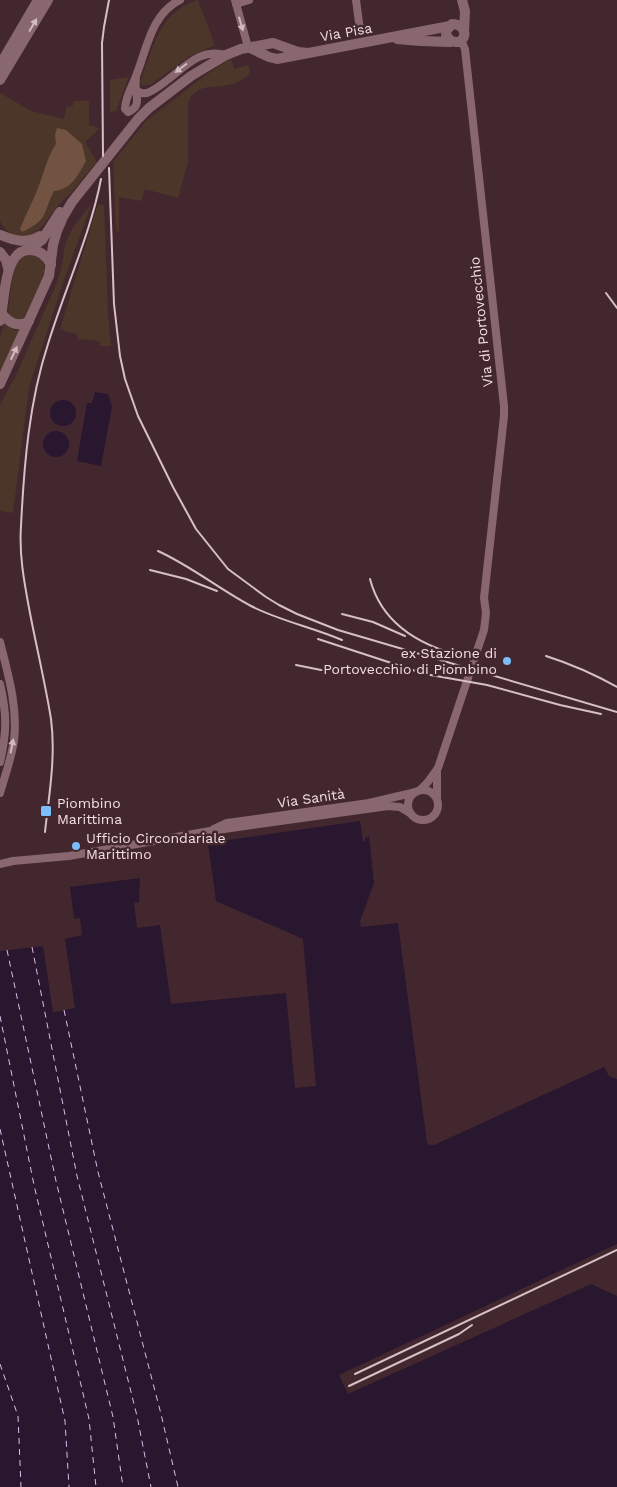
<svg xmlns="http://www.w3.org/2000/svg" width="617" height="1487" font-family="'Work Sans',sans-serif">
  <rect width="100%" height="100%" fill="#43272e"/>
  <g fill="#4c362a">
    <path d="M197 0H198L215 45 189 57 150 85 142 86 140 82C150 57 156 25 179 9 184 5 191 3 197 0Z"/>
    <path d="M231 58 234 69 248 65 250 70 249 75C244 78 238 83 232 84 214 89 196 82 188 103V162L178 198 145 189 141 201 119 197V232L116 231 113 162 146 121 203 77Z"/>
    <polygon points="129,77 116,111 110,112 110,80"/>
    <path d="M0 93 31 111 64 119 66 107 73 106V101H89V125L100 128 85 142 97 162C88 172 80 182 72 192 67 197 62 201 58 206 51 213 43 228 35 233 21 241 7 235 0 221Z"/>
    <polygon points="92,203 64,280 29,387 13,513 0,511 0,405 16,375 56,285 61,269 66,241 74,226"/>
    <polygon points="98,204 104,205 108,315 111,346 100,346 100,341 77,339 78,335 60,329"/>
    <path d="M30 254C41 257 45 262 45 274L25 316C18 322 10 319 8 310L14 266 20 257Z"/>
    <polygon points="4,324 14,330 21,331 0,374 0,337"/>
  </g>
  <path fill="#725240" d="M57 128 66 130 82 144 86 161C78 175 71 190 54 191 42 215 49 219 22 232L20 229C25 215 33 202 38 188 44 173 47 157 56 144L55 135Z"/>
  <g fill="#29172f">
    <polygon points="95,392 108,394 112,407 101,466 77,461 87,403 92,403"/>
    <circle cx="63" cy="413" r="13"/>
    <circle cx="56" cy="444" r="13"/>
    <polygon points="360,821 363,841 365,841 365,838 369,836 374,883 360,921 361,927 398,923 427,1143 430,1145 434,1145 604,1067 609,1076 617,1079 617,1244 339,1375 348,1394 591,1284 617,1296 617,1487 0,1487 0,951 43,946 53,1012 75,1008 65,939 82,935 80,918 74,919 70,887 140,878 139,902 134,903 137,928 160,925 171,1004 286,993 295,1088 316,1086 303,939 216,901 208,843"/>
  </g>
  <g fill="none" stroke-linecap="round" stroke-linejoin="round">
    <g stroke="#e0bbee" stroke-width="1" stroke-dasharray="6 5" stroke-linecap="butt">
      <polyline points="32,947 77,1176 137,1416 151,1487"/>
      <polyline points="7,950 56,1181 113,1417 123,1487"/>
      <polyline points="64,1010 98,1172 161,1414 178,1487"/>
      <polyline points="0,1016 34,1185 89,1419 96,1487"/>
      <polyline points="0,1129 65,1421 69,1487"/>
      <polyline points="0,1364 18,1416 21,1487"/>
    </g>
    <g stroke="#89676f" stroke-width="8">
      <polyline points="235,0 248,47"/>
      <polyline points="356,0 360,30"/>
      <polyline points="236,4 249,0"/>
      <path d="M136 76C136 81 135 85 136 90 137 100 140 107 128 112L125 109C125 97 132 87 136 76 147 49 151 14 180 0"/>
      <path d="M136 90C140 93 142 94 147 93 162 88 182 65 199 57 208 53 216 52 226 55"/>
      <path d="M0 642C8 674 18 707 14 741 11 759 5 776 0 793"/>
      <path d="M0 684C7 714 7 732 0 762"/>
      <circle cx="423" cy="805" r="15"/>
      <polyline points="420,790 427,783 438,768 484,630 486,613 484,598 504,416 504,406 465,49 461,40"/>
      <polyline points="437,798 437,770"/>
      <polyline points="214,829 227,823 369,803 416,792"/>
      <polyline points="0,864 13,861 69,856 210,831 388,806 400,807 410,813"/>
    </g>
    <g stroke="#89676f" stroke-width="10">
      <polyline points="462,0 465,11 464,32"/>
      <path d="M397 39C415 41 432 42 450 42 452 41 455 42 458 42 469 38 465 24 452 24L447 30 446 35 451 41"/>
      <polyline points="248,47 269,57 277,59 450,26"/>
      <polyline points="0,65 38,0"/>
      <polyline points="0,80 48,0"/>
      <path d="M1 235C15 241 27 244 40 236"/>
      <polyline points="28,250 42,240 60,212"/>
      <polyline points="0,252 6,260 8,268"/>
      <path d="M2 314C10 323 17 328 29 321"/>
      <path d="M0 321C5 302 3 249 30 250 40 250 47 257 51 265"/>
      <polyline points="0,384 49,276 53,245 57,231 63,217 72,202 138,119 149,108 191,76 226,55 241,49 273,43 298,52 308,53"/>
    </g>
    <g stroke="#d5c0c5" stroke-width="2">
      <polyline points="103,156 102,43 104,27 109,0"/>
      <polyline points="109,168 114,304 120,356 125,379 138,416 173,487 196,529 228,569 266,597 279,605 297,614 338,630 617,712"/>
      <polyline points="606,293 617,308"/>
      <path d="M158 551C191 566 219 589 251 606 280 621 312 627 342 640"/>
      <polyline points="150,570 186,579 217,591"/>
      <path d="M370 579C382 625 423 647 466 657"/>
      <polyline points="342,614 373,622 405,636"/>
      <polyline points="318,639 425,674 487,685 560,705 601,714"/>
      <path d="M546 656C571 664 594 674 617 687"/>
      <polyline points="296,665 321,670 405,672"/>
      <path d="M45 832C49 795 56 757 51 719 45 682 36 645 29 608 24 581 19 554 21 526 24 465 29 402 48 344 65 288 90 236 101 179"/>
      <polyline points="355,1374 617,1250"/>
      <polyline points="349,1386 459,1334 472,1325"/>
    </g>
  </g>
  <defs><path id="oneway-solid" d="M-6-.8H1V-3.2L6.5 0L1 3.2V.8H-6Z" transform="scale(1.25)"/></defs>
  <g fill="#d2bac0">
    <use href="#oneway-solid" transform="translate(241 24) rotate(74)"/>
    <use href="#oneway-solid" transform="translate(33 25) rotate(-59)"/>
    <use href="#oneway-solid" transform="translate(181 68) rotate(143)"/>
    <use href="#oneway-solid" transform="translate(14 353) rotate(-65)"/>
    <use href="#oneway-solid" transform="translate(12 746) rotate(-79)"/>
  </g>
  <g fill="#7cbef9" stroke="#43272e" stroke-width="2">
    <circle cx="507" cy="661" r="5"/>
    <rect x="40" y="805" width="12" height="12" rx="2.5"/>
    <circle cx="76" cy="846" r="5"/>
  </g>
  <g text-anchor="middle" stroke-width="5" stroke-linejoin="round" paint-order="stroke">
    <g font-size="14" fill="#f2dee2" stroke="#43272e">
      <text transform="translate(346 32) rotate(-10)" y="5">Via Pisa</text>
      <text transform="translate(481 322) rotate(-96)" y="5">Via di Portovecchio</text>
      <text transform="translate(311 798) rotate(-8)" y="5">Via Sanità</text>
    </g>
    <g font-size="14" fill="#f2dee2" stroke="#43272e" text-anchor="start">
      <text x="497" y="658" text-anchor="end">ex Stazione di<tspan x="497" dy="16">Portovecchio di Piombino</tspan></text>
      <text x="57" y="808">Piombino<tspan x="57" dy="16">Marittima</tspan></text>
      <text x="86" y="843">Ufficio Circondariale<tspan x="86" dy="16">Marittimo</tspan></text>
    </g>
  </g>
</svg>
